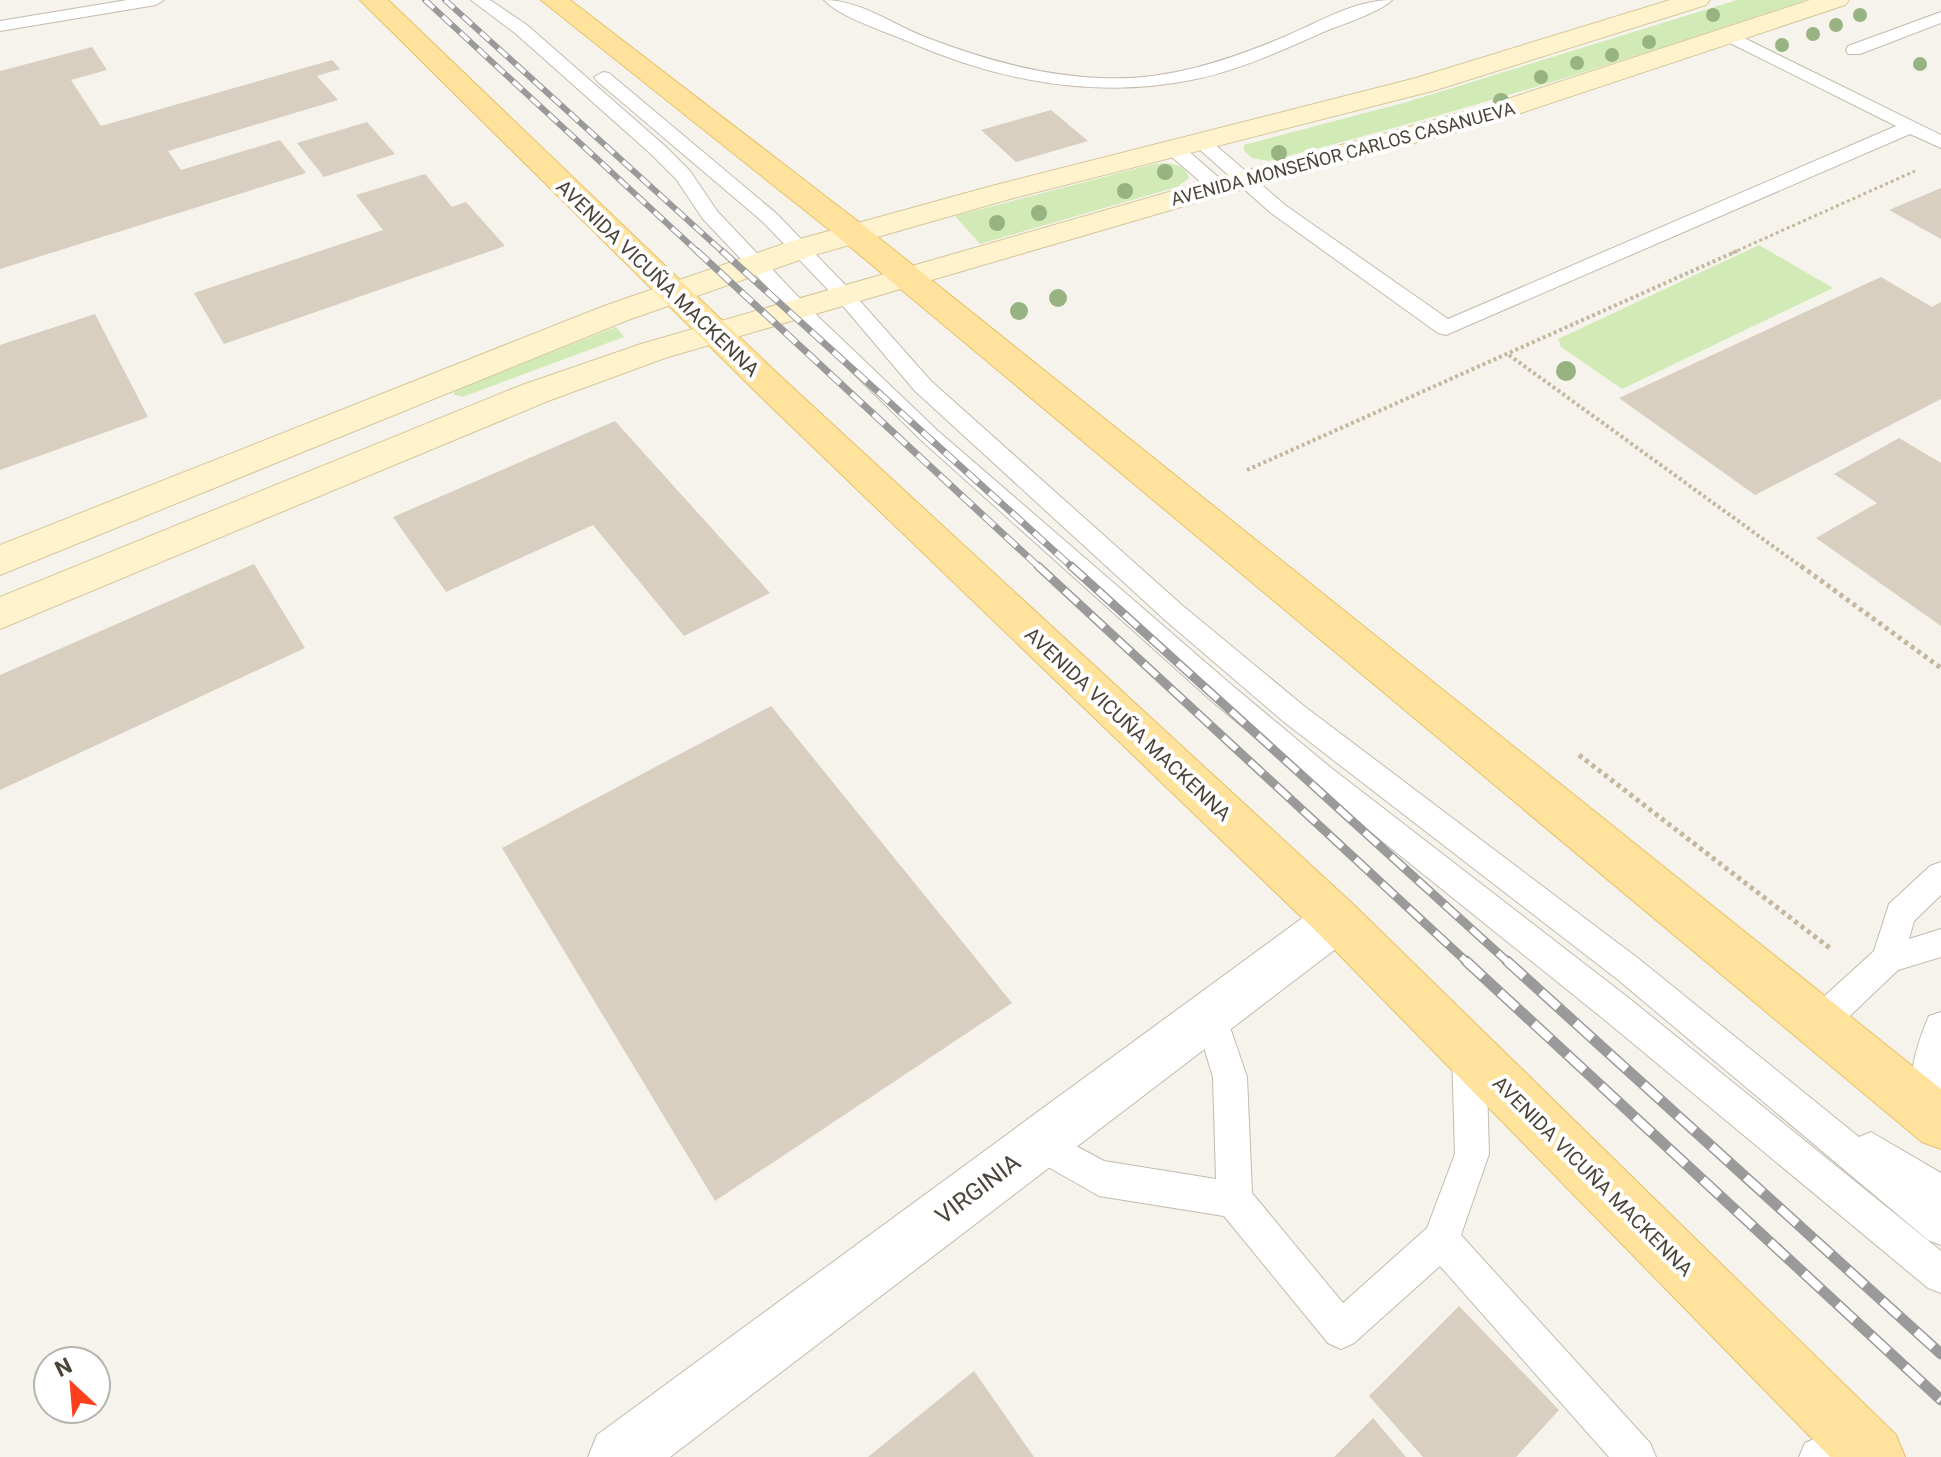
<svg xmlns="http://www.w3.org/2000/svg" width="1941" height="1457" font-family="Roboto,sans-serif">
  <rect width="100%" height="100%" fill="#f6f3ec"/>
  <g fill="#d2eab5">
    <path d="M1737 0H1806C1629 60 1451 115 1269 161L1252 158 1244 151V145L1251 143 1407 102Z"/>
    <path d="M1154 164C1168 162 1185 163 1189 178L1177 187 980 244 955 216Z"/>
    <polygon points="1759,245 1833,288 1622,389 1561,347 1558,339"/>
    <polygon points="616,327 624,337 462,397 453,394 457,389"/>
  </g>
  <g fill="#d8cfc1">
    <polygon points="92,47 107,70 71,80 101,126 332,60 340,69 317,76 338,100 168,151 181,170 280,140 306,173 0,269 0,71"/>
    <polygon points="1051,110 1088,141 1016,162 981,130"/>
    <polygon points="367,122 395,154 324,177 297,143"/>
    <polygon points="425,174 452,207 466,202 505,246 224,344 194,293 383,230 356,195"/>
    <polygon points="1941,188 1941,239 1889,210"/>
    <polygon points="1881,277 1932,307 1941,302 1941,399 1755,495 1619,398"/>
    <polygon points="95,314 148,417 0,470 0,345"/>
    <polygon points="615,421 770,593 684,636 593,525 446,592 393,517"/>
    <polygon points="1899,438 1941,463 1941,626 1816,538 1877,503 1834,474"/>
    <polygon points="254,564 305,648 0,790 0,675"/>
    <polygon points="771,706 1012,1003 715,1201 502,848"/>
    <polygon points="1459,1306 1559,1410 1516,1457 1423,1457 1369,1396"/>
    <polygon points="974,1371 1034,1457 868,1457"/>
    <polygon points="1373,1418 1406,1457 1334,1457"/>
  </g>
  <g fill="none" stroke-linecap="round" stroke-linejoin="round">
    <defs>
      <g id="service">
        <polygon points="127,0 164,0 156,5 0,31 0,21"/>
        <polygon points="471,0 490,0 527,25 665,146 690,171 717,211 806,305 938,431 1234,687 1330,767 1630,999 1941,1251 1941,1293 1928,1288 1606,1021 1310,783 1214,703 922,441 792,313 703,219 676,179 651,154 515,33"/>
        <path d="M824 0C860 0 892 24 925 37 982 59 1041 76 1102 78 1166 81 1226 61 1284 37 1319 22 1354 0 1392 0 1379 13 1340 25 1321 33 1281 51 1239 70 1196 79 1097 100 996 81 905 40 883 31 840 17 824 0Z"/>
        <polygon points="1941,12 1941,23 1860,54 1848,54 1846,50 1848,46"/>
        <polygon points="1732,32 1941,135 1941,148 1910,134 1446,335 1438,333 1271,213 1190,141 1199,135 1206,137 1285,205 1448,319 1896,126 1726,41 1724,37"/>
        <polygon points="603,72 609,73 777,214 852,292 931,381 1183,606 1304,706 1639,959 1859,1137 1871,1132 1941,1173 1941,1245 1928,1240 1617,979 1284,722 1165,620 915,391 838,300 763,222 597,81 594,77"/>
        <polygon points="1172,141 1179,143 1225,183 1228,187 1225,191 1211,191 1165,151 1163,147 1165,143"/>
        <polygon points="1941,862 1941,895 1914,921 1909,939 1941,929 1941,957 1898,970 1831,1034 1819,1038 1807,1034 1803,1023 1807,1012 1874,951 1889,904 1930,866"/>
        <polygon points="1210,1000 1222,1004 1247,1077 1252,1193 1343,1303 1427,1228 1455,1154 1452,1052 1457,1041 1469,1036 1481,1041 1486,1052 1489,1154 1461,1235 1650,1443 1656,1457 1609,1457 1440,1266 1354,1343 1341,1349 1328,1343 1224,1216 1099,1196 1027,1155 1022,1143 1027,1131 1039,1126 1104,1161 1216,1179 1213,1077 1194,1015 1198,1004"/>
        <path d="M1941 1012V1126L1930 1131 1918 1126C1903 1090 1914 1050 1929 1016Z"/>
        <polygon points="1866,1432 1880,1438 1886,1452 1884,1457 1799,1457 1805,1443 1819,1437"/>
      </g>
      <polygon id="minor" points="1337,899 1354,905 1361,920 1354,935 670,1457 588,1457 597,1435 1320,905"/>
      <g id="secondary">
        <polygon points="1670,0 1710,0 1706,5 1436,90 1010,199 811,256 628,320 0,575 0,545 604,306 789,242 988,187 1416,78"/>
        <polygon points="1810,0 1849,0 1845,5 1503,119 1229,193 665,358 548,401 0,629 0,597 522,385 641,344 1207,181 1483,107"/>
      </g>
      <g id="primary">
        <polygon points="360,0 388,0 779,375 1354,905 1896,1435 1905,1457 1830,1457 1320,935 755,391"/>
        <polygon points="541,0 570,0 864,226 1941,1089 1941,1149 1922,1142 842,240"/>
      </g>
    </defs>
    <use href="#service" stroke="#c2bbae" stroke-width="2"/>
    <use href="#minor" stroke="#c2bbae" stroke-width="2"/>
    <use href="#secondary" stroke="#d6c79b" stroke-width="2"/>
    <use href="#primary" stroke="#e6c16a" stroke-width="2"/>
    <polyline stroke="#c4b79f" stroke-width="3" stroke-dasharray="3 3" stroke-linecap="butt" points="1732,253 1915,171"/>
    <g stroke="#c4b79f" stroke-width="4" stroke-dasharray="3 3" stroke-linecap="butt">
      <polyline points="1509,355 1803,568"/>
      <polyline points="1247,470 1737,251"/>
    </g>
    <g stroke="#c4b79f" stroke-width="5" stroke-dasharray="4 4" stroke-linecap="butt">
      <polyline points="1801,566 1941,668"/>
      <polyline points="1579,755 1831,949"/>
    </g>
    <use href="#service" fill="#fff" fill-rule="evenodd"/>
    <use href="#minor" fill="#fff" fill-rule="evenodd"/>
    <use href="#secondary" fill="#fff3cd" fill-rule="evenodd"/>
    <use href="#primary" fill="#ffe39c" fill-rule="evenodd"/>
    <defs>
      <g id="rail-far3">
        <polyline points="425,0 699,253"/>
        <polyline points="445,0 724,253"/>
      </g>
      <g id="rail-far2">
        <polyline points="697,251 1040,568"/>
        <polyline points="722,251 1073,568"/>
      </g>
      <g id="rail-far1">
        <polyline points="1038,566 1468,963"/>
        <polyline points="1071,566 1509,963"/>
      </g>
      <g id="rail">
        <polyline points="1466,961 1941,1400"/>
        <polyline points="1507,961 1941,1354"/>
      </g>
    </defs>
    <use href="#rail-far3" stroke="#9a9a9a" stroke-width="6"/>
    <use href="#rail-far2" stroke="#9a9a9a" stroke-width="7"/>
    <use href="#rail-far1" stroke="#9a9a9a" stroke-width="9"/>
    <use href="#rail" stroke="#9a9a9a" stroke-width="11"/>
    <use href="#rail-far3" stroke="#fff" stroke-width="4" stroke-dasharray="12" stroke-linecap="butt"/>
    <use href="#rail-far2" stroke="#fff" stroke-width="5" stroke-dasharray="15" stroke-linecap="butt"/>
    <use href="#rail-far1" stroke="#fff" stroke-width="6" stroke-dasharray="18" stroke-linecap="butt"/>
    <use href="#rail" stroke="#fff" stroke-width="8" stroke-dasharray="23" stroke-linecap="butt"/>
  </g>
  <g fill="#97b381">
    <circle cx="1713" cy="15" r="7"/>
    <circle cx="1860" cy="15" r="7"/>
    <circle cx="1836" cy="25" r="7"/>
    <circle cx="1813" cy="34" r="7"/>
    <circle cx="1649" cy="42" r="7"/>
    <circle cx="1782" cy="45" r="7"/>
    <circle cx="1612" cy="55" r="7"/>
    <circle cx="1577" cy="63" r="7"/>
    <circle cx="1920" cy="64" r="7"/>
    <circle cx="1541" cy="77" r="7"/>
    <circle cx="1501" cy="101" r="8"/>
    <circle cx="1279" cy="153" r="8"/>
    <circle cx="1165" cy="172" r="8"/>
    <circle cx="1125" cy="191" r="8"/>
    <circle cx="1039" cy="213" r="8"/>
    <circle cx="997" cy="223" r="8"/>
    <circle cx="1058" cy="298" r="9"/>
    <circle cx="1019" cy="311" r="9"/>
    <circle cx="1566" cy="371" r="10"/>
  </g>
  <g text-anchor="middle" stroke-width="8" stroke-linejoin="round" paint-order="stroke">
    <g font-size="18" fill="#4b4439" stroke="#fff">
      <text transform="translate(1343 154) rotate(-15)" y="6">AVENIDA MONSEÑOR CARLOS CASANUEVA</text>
    </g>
    <g font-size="20" fill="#4b4439" stroke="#fff">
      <text transform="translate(658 278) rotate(44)" y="7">AVENIDA VICUÑA MACKENNA</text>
      <text transform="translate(1128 724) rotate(43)" y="7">AVENIDA VICUÑA MACKENNA</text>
      <text transform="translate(1593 1176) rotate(45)" y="7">AVENIDA VICUÑA MACKENNA</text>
    </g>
    <g font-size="24" fill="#4b4439" stroke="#fff">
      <text transform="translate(978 1189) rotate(-37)" y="8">VIRGINIA</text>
    </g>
  </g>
  <g transform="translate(72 1385) rotate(334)"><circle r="38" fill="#ffffff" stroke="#b7b4b0" stroke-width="2"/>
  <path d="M0-6L14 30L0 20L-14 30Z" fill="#fc3f1d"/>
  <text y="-12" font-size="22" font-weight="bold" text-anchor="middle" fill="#4b4439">N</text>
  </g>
</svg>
